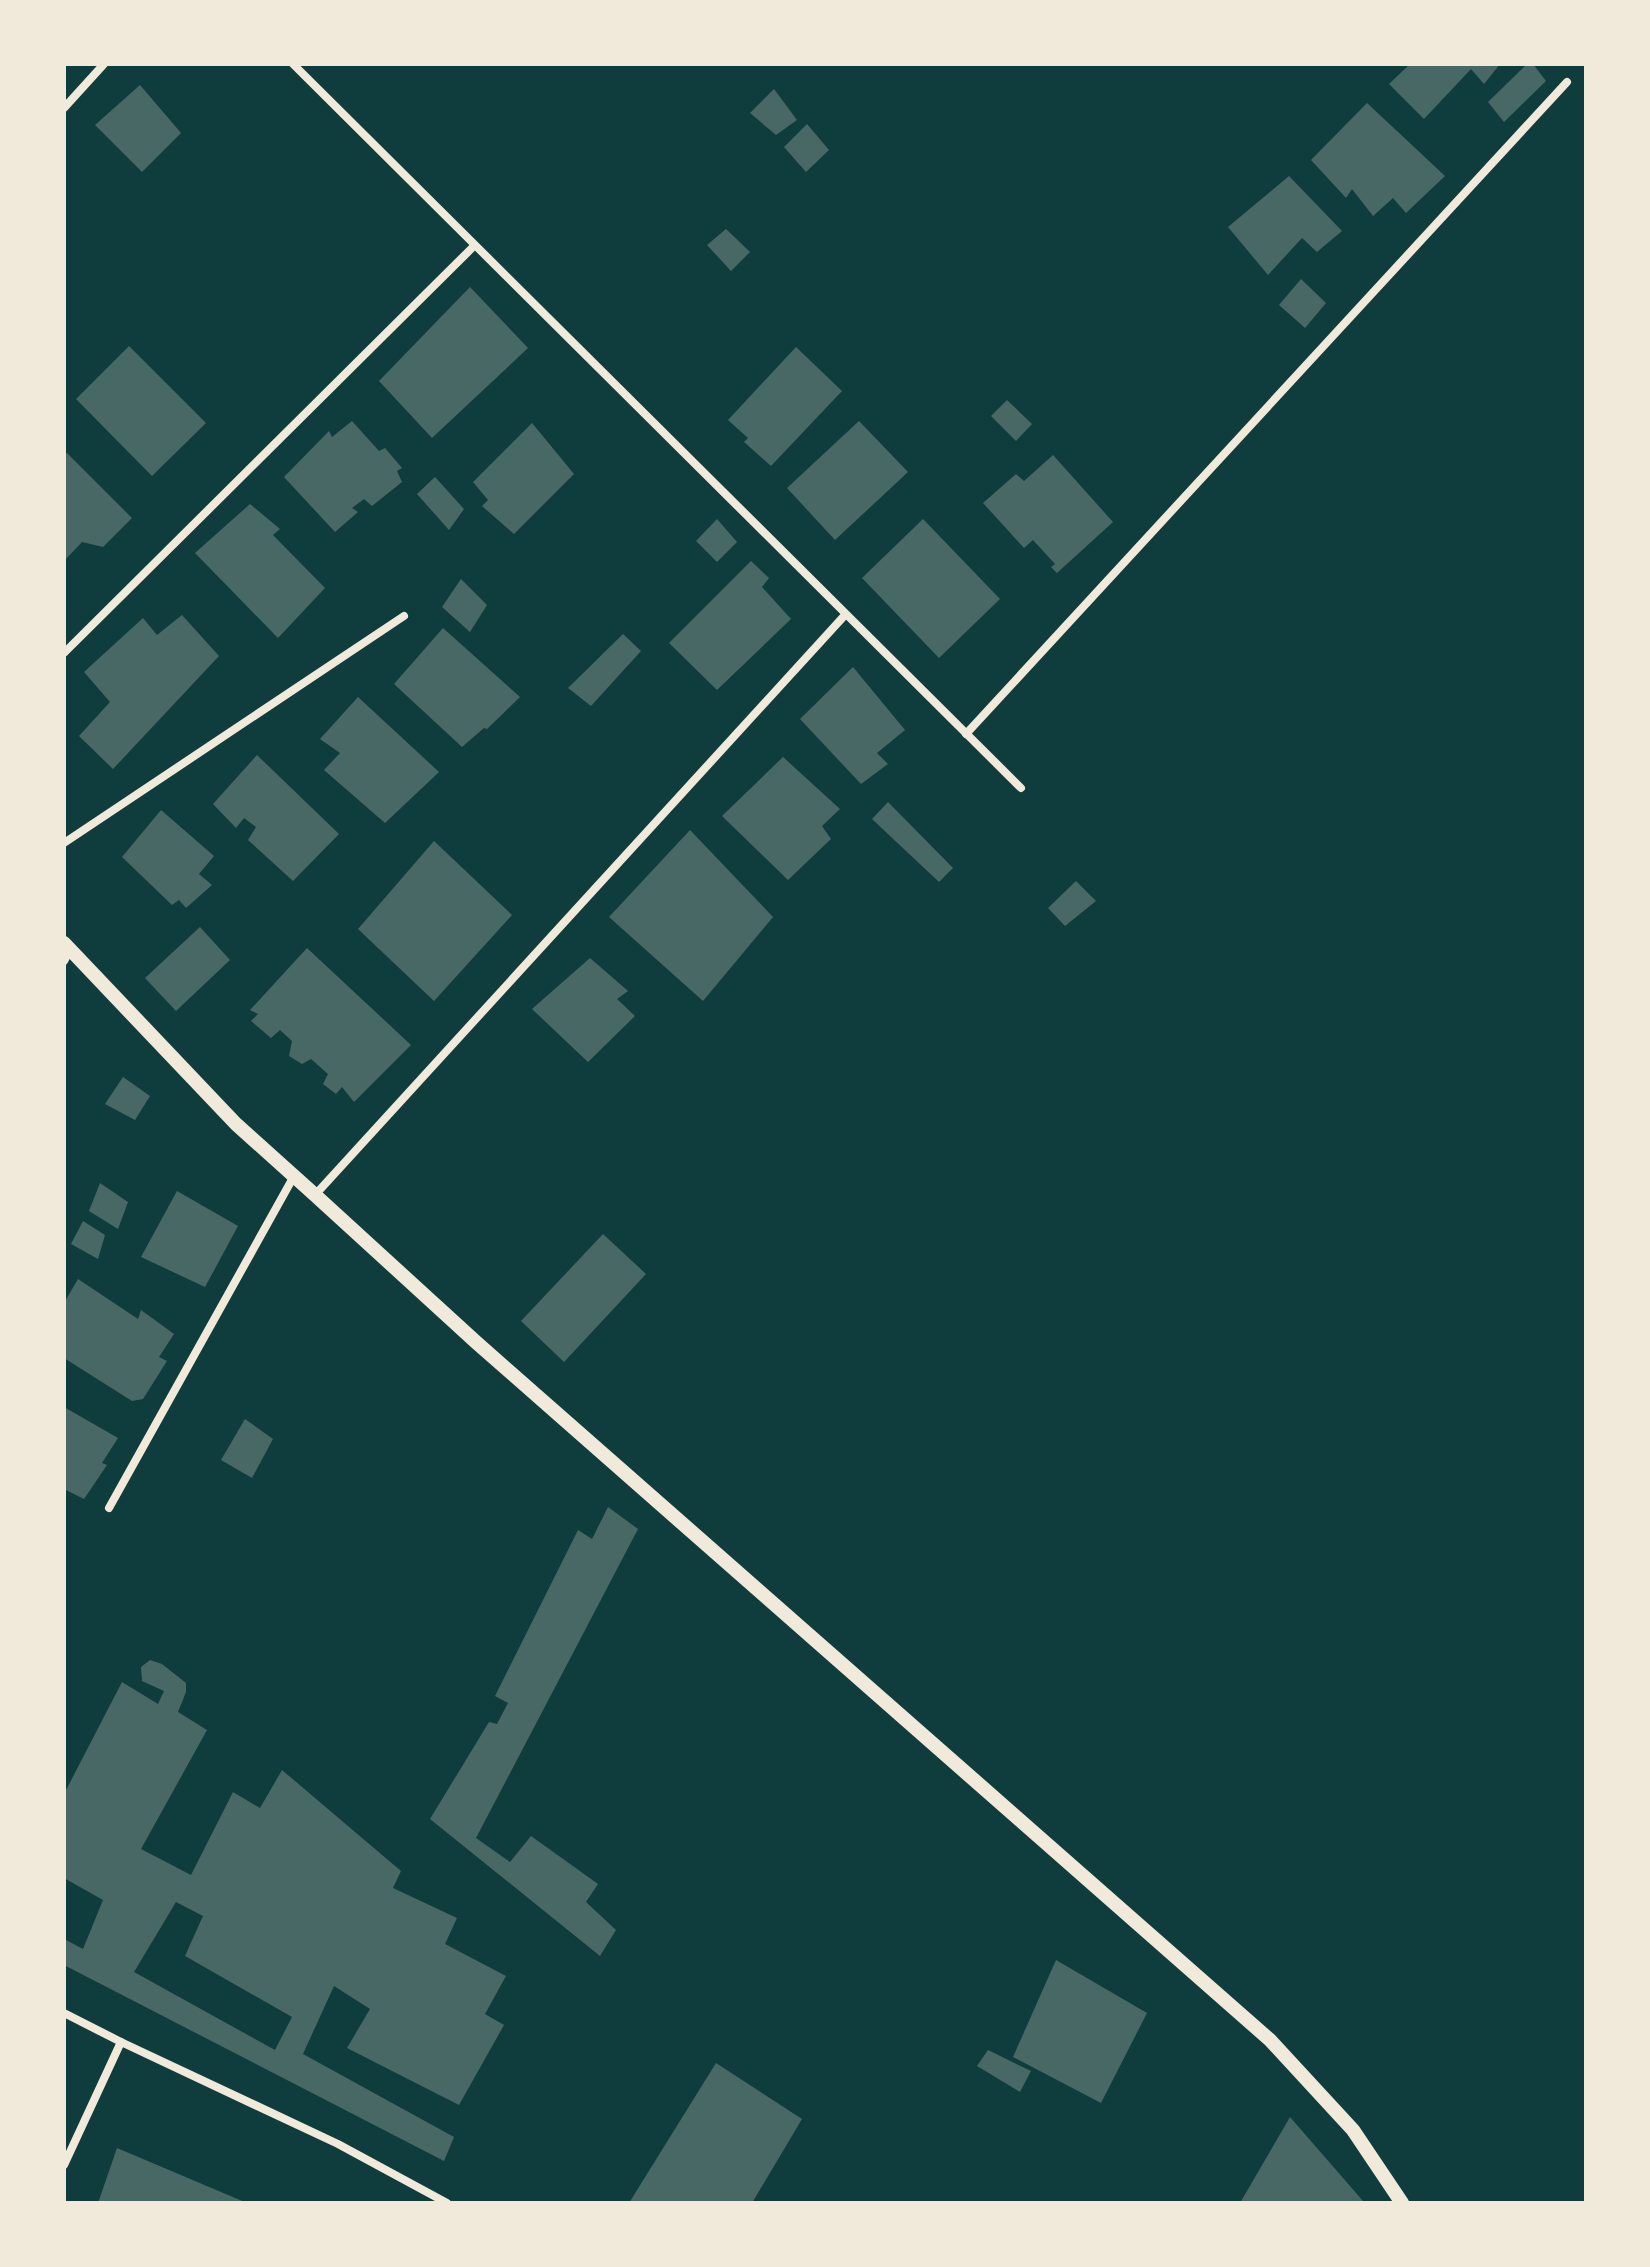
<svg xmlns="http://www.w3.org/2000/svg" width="1650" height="2267" font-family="Spectral,serif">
  <rect width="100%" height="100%" fill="#0f3d3e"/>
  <g fill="#486865" fill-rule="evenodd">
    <polygon points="1410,64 1500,64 1484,84 1471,69 1424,119 1389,84"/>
    <polygon points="1527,64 1533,64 1546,81 1504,122 1488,102"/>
    <polygon points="140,85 181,133 142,172 95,125"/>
    <polygon points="774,89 797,120 776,135 750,113"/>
    <polygon points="1367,103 1445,176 1406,213 1393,198 1373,216 1352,189 1346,198 1311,160"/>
    <polygon points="807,124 829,150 806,172 784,147"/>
    <polygon points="1289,176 1342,231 1317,252 1302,238 1268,275 1228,227"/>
    <polygon points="726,229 750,252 731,271 707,245"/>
    <polygon points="1301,279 1326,303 1305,328 1279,305"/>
    <polygon points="470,287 528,348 432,438 379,381"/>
    <polygon points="129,346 206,423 152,476 76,399"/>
    <polygon points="796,347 842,391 771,466 744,442 748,438 728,420"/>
    <polygon points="1007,400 1032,424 1016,441 991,416"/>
    <polygon points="352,421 379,451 385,448 402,468 397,471 402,482 372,506 364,499 352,508 358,512 335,532 284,477 329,431 332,437"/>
    <polygon points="859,421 908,472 835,540 787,488"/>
    <polygon points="532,423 574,474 514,534 482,506 488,500 473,482"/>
    <polygon points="67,453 132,518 103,547 82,542 64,561 64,455"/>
    <polygon points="1053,455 1113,522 1057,573 1051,567 1055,564 1033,540 1024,548 983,503 1016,474 1024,481"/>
    <polygon points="435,477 464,509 449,530 417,494"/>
    <polygon points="250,504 280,529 273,535 325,588 278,638 195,553"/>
    <polygon points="717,519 737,542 717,562 696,541"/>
    <polygon points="923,519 1000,599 939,658 862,578"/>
    <polygon points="751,561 769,578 762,587 791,619 717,690 669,643"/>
    <polygon points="461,579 487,605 470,632 442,607"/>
    <polygon points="182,615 219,656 113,769 79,736 110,702 84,672 143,618 157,635"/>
    <polygon points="443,628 520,697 487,729 484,728 462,747 394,684"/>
    <polygon points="623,634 641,651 591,706 568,688"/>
    <polygon points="853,667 905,730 877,753 888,764 861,784 800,719"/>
    <polygon points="358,697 439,772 385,823 324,770 340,753 320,739"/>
    <polygon points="257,755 339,834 293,881 248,840 256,827 244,818 236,828 213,804"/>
    <polygon points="783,757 840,809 822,826 831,839 788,880 722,816"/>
    <polygon points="888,802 953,868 939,882 872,819"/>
    <polygon points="161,810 214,856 199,874 212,885 186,908 179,900 172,905 122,857"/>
    <polygon points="690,830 773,917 703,1001 609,917"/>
    <polygon points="434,841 512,915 434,1001 358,929"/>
    <polygon points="1076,881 1096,901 1065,926 1048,908"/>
    <polygon points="200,927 230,960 176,1011 145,978"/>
    <polygon points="307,948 411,1045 354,1102 342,1087 336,1094 323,1084 328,1074 311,1059 302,1064 289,1056 292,1041 280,1030 271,1038 251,1021 258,1014 250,1010"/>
    <polygon points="590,958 628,991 617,999 635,1016 588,1062 532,1009"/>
    <polygon points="123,1077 150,1096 135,1120 105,1104"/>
    <polygon points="100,1183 128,1202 118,1229 89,1211"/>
    <polygon points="177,1191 238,1226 205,1287 141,1257"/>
    <polygon points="83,1221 105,1235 98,1259 71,1244"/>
    <polygon points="603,1234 646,1274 564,1362 521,1321"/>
    <polygon points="78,1279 138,1319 141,1310 174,1334 159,1357 167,1361 143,1399 132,1401 64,1358 64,1303"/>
    <polygon points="64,1407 118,1438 102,1463 107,1465 84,1499 64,1489"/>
    <polygon points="245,1419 273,1439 252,1478 221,1460"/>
    <polygon points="608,1507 638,1529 476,1838 510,1862 531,1836 598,1884 586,1902 616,1930 600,1956 430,1819 489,1722 497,1724 508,1703 495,1696 578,1530 592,1539"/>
    <path d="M150 1660 162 1664 186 1683V1692L178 1712 207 1730 141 1849 191 1875 233 1792 260 1808 282 1770 401 1871 393 1888 457 1918 445 1944 506 1976 485 2014 504 2025 459 2105 347 2048 370 2009 334 1986 303 2054 454 2137 444 2161 64 1965V1939L83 1949 103 1900 64 1878V1794L122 1682 158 1704 164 1691 142 1681 141 1667ZM176 1902 203 1916 185 1956 292 2017 275 2050 134 1972Z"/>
    <polygon points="1056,1960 1147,2013 1101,2103 1013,2057"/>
    <polygon points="988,2050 1031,2071 1020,2092 977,2066"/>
    <polygon points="716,2063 802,2119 752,2203 629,2203"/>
    <polygon points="1290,2117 1363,2201 1362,2203 1240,2203"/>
    <polygon points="117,2148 247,2203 98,2203"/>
  </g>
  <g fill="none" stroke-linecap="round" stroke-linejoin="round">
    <g stroke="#f1e9da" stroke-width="8">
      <polyline points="293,64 1021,788"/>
      <polyline points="64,108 104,64"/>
      <polyline points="64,653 474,246"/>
      <polyline points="966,734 1567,82"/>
      <polyline points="64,843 404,616"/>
      <polyline points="64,961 70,950"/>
      <polyline points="315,1195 845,615"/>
      <polyline points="109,1508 294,1176"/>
      <polyline points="64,2013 121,2042 338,2144 447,2203"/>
      <polyline points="64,2165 121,2042"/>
    </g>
    <polyline stroke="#f1e9da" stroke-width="14" points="64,943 236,1124 315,1195 477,1343 1270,2040 1353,2130 1402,2203"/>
  </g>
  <rect width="1650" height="2267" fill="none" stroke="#f1e9da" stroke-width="132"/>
</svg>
